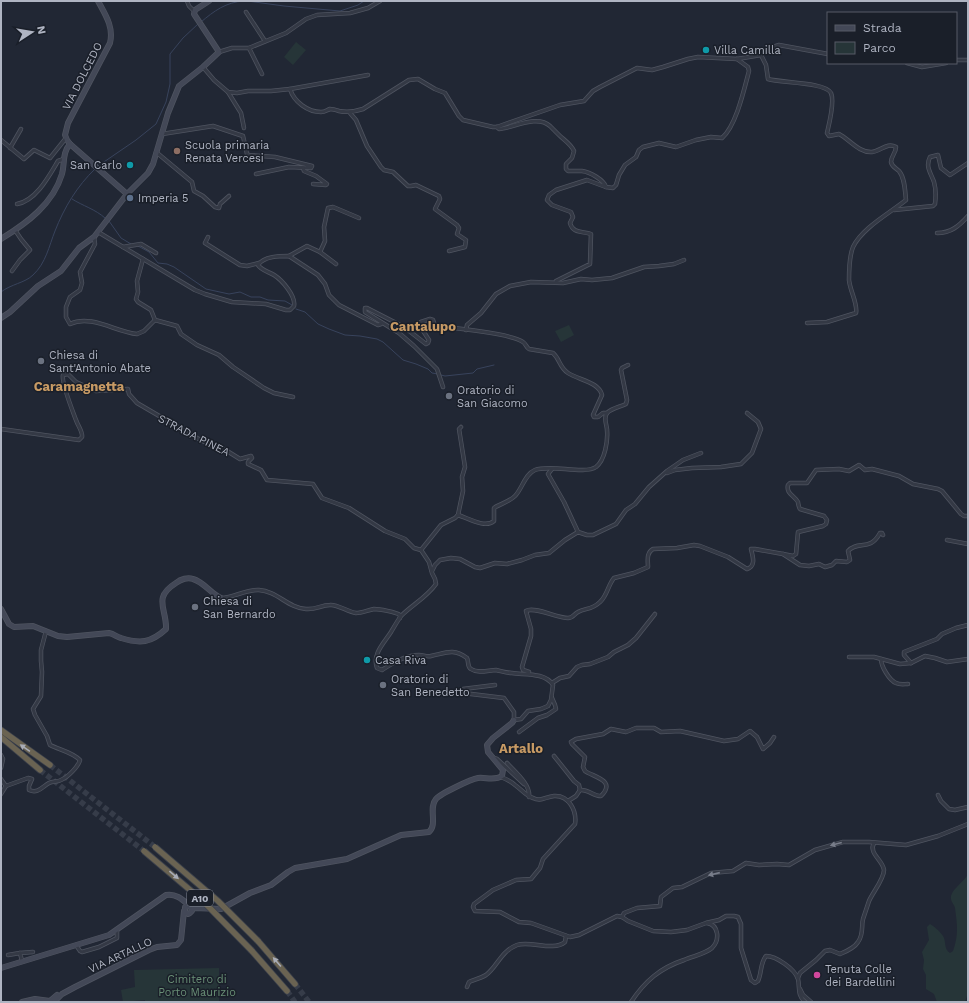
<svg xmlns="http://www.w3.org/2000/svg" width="969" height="1003" font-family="'Work Sans',sans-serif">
  <rect width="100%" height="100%" fill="#212734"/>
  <g fill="#263538">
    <polygon points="296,42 306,50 293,65 284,57"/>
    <polygon points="569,325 574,335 561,342 555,331"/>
    <path d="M968 874V993L965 1002H937L934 994 926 989V975L923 969 924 960 922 952 929 940 927 927 930 924C935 927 942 933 944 938 946 944 944 949 950 953L953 951C959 934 957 924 955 908 954 904 950 901 951 896 953 888 964 882 968 874Z"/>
    <polygon points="219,968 219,1002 145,1002 145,1000 123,1002 121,990 135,987 134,970"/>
  </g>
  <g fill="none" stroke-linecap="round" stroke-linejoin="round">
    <g stroke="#38435c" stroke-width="1">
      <polyline points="247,1 284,6 340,11 358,5 364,1"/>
      <path d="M201 22C214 11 226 2 244 1"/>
      <polyline points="98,166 136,140 156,124 166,102 170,84 170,54 183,38 198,24"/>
      <path d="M72 199C83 206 95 209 105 218"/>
      <polyline points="109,221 121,238 131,244"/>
      <polyline points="138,246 149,252 158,263 167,264 174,267 206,289 229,294 240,292 251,297 260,297 268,300 285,301 292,305"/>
      <path d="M1 292C11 284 25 283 33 275 46 263 49 246 55 231 64 208 77 186 95 169"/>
      <polyline points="296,309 305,312 318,324 329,329 345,335 360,336 377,339 383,342 403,360 416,364 428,369 432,373 438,374"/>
      <polyline points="441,375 445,376 473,373 477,369 494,365"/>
    </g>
    <g stroke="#363c49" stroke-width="5.5" stroke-dasharray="5.5 3" stroke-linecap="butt">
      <polyline points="50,765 155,847"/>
      <polyline points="40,770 144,851"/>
      <polyline points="295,984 309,1002"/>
      <polyline points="287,991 295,1002"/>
    </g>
    <defs>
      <g id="street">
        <polyline points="187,1 189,6 194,11"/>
        <polyline points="246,12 265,41"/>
        <polyline points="249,48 262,74"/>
        <polyline points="219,52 232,48 249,48 286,33 306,19 317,15 350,13 368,8 380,1"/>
        <path d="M761 55 766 65 768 79C781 83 825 82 831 93 835 102 829 124 827 133L829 136 839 134C849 139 859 153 872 152 881 151 887 142 896 147 896 153 891 156 891 162 892 167 896 168 899 171 905 178 905 191 906 200 890 213 862 228 853 247 849 257 849 270 849 280 850 291 858 304 856 313L827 322 807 323"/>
        <polyline points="956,60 968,60"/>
        <polyline points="907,63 922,67 946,63"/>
        <path d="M203 67 214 80 228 92 237 93 248 91H271L290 89C294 102 308 112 321 112 325 112 327 110 330 109 333 109 336 110 339 111 348 113 354 112 363 109L409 80 418 79 435 89 445 93 459 116 463 120 493 127H497L560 105 584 101 593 91 600 87 637 68 652 70 663 67 688 59 698 57 737 59 761 55 773 47 779 45 828 54"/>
        <polyline points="290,89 368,75"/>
        <polyline points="228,92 241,113 244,128"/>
        <polyline points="350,113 356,120 367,146 381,167 384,170 393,172 408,186 411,186 416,185 439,196 440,199 435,209 457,225 459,228 457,234 466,240 465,247 449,251"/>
        <path d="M497 127 499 129C513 128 537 114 550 126 553 129 556 132 559 135 564 140 571 144 574 151L572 158 566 164V169L568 171C573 171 578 171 582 171 590 172 604 180 606 187L613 188 616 185 619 175 625 165 636 157 639 150 643 147 659 143 676 147 696 140 711 137 722 138C736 126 744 90 749 71L748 67 737 59"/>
        <polyline points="162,134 213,126 243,136 247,154 249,155 275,157 312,166 311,168 289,167 256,174"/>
        <polyline points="1,140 24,159 34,150 50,158 66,138"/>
        <polyline points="10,148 21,129"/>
        <polyline points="156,152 192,182 194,191 203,196 215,207 219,208 220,204 229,196"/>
        <polyline points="303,168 304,171 316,176 327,184 326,185 313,184"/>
        <path d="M17 204C36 201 49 176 58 161L64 159"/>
        <path d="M894 210 933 206 935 204C936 196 936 189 934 182 931 173 925 167 930 157L938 155 941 168 950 175 968 163"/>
        <path d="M98 232 195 290 205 294 232 302 266 304 286 310H290L294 306C296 296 282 280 274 275 269 272 261 270 258 265 264 256 280 256 289 256L318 275 325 284 329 295 339 305 378 325 381 324 382 323"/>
        <path d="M937 233C951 233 959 226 968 216"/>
        <path d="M94 237 95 244 80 272 82 283 80 290 70 297 66 307V317L70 324C91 314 116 332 137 334L144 331 155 320"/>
        <polyline points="208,237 205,243 240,265 247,266 259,263"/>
        <polyline points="123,247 141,244 156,253"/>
        <polyline points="320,252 325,241 324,227 328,208 333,207 359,218"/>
        <polyline points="289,256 307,246 320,252 336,264"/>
        <polyline points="143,259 137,281 138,292 136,299 138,302 151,310 155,320 177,326 181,334 197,345 219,355 233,367 264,388 274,393 293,397"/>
        <polyline points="12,271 20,260 30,250 21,239 15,230"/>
        <path d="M556 281 590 264 591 234C583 231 573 234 570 223L573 217 571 212 552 205 547 200 549 195 556 190 587 180 606 187"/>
        <polyline points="466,330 467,325 481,313 496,294 510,286 531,282 563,283 581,279 592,280 612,278 644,267 659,266 674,264 684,260"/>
        <path d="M443 387 437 369 414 346 399 333 365 312V308H367L404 327 426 344 428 343 429 340 418 323 430 319 433 320 435 326C453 328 511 333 523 342 526 344 526 347 529 349L553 353C560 359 559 367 568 373 579 380 599 382 602 395L593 415 594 417H598L603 413H607"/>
        <path d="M1 429 79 440 82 437C83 432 78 426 76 420 73 412 61 382 63 375L68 374 76 382 96 391 128 389 129 394 137 403 197 438 212 446H219L240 459 251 456 252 458 248 462V464L261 470 267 480 313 484 322 498 349 508 385 531 405 539 414 548 421 550"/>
        <polyline points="552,469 548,474 564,502 578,532"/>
        <polyline points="667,473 675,470 692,468 721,467 741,464 752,453 761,429 758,422 747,413"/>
        <path d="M458 515 455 518 441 525 421 550 429 562 432 573 435 579 436 584C427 597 412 605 401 616 398 620 394 627 391 632 384 643 372 654 377 668L382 670C393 663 405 655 419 655 423 655 427 657 431 656 446 653 453 648 467 658 469 662 467 667 471 669 478 674 489 670 496 670 501 671 507 673 512 673 524 675 545 672 553 685L551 700 548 706 541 709 528 711 521 719 514 720V712L504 698 463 693 462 692 463 689 495 685"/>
        <path d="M458 515C468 518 485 529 494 521V508C500 504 509 502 515 496 522 489 525 474 535 470 551 464 584 475 596 467 605 460 608 441 607 430 607 425 603 418 607 413 612 408 620 407 626 404L627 400 621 370 622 368 628 365"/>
        <polyline points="458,515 463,491 462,477 465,467 459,429 461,427"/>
        <polyline points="947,540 968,544"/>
        <path d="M783 554 793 556 796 554 798 532 823 526 826 524 827 520 824 516 800 509C799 508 798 503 798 502 794 495 786 494 788 485L790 483H807L816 470 839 469 849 471 859 465 865 470 872 469 899 476 913 484 938 489 942 491 961 514 964 516H968"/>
        <polyline points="432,571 435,565 440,560 451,558 460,559 475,567 480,568 495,563 507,564 522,560 535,555 549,553 565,540 578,532 587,535 593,535 616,524 626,510 635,504 649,487 667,471 683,460 701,453"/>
        <path d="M221 598C234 598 246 589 259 590 277 591 288 608 306 609 316 610 321 605 330 605 337 604 348 612 356 613 362 613 368 610 374 609 379 609 396 612 400 615V618"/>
        <polyline points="849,657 874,657 900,664 911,663 925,656 935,658 947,662 968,659"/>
        <path d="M881 659C881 666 889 680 896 683 900 685 904 684 908 684"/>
        <polyline points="911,663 904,655 904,652 937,639 942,634 956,628 968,625"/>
        <path d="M529 672 523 670 522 667 531 636V629L526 611C534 606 557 618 568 618 573 618 574 614 578 612 585 608 592 610 600 602 607 596 608 585 614 578L634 573 648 567C648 561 646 553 653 549L677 548 694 545 700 546 728 557 747 569C756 566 753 557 751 549H755L783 554 800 565 809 566 819 564 825 567 832 565 836 561 847 562 850 560 848 551C858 540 870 552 880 533H882L883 535"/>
        <polyline points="552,683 560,678 569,676 577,667 582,665 590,664 608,657 614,652 628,645 636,638 655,614"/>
        <polyline points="519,732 538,718 547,715 556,709 555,705 552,698"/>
        <polyline points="1,755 3,759 1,768"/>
        <polyline points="554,756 574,781 579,785 580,790"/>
        <polyline points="494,758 497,759 524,784"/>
        <path d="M507 763C515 772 531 785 529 797"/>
        <path d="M501 777C506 779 511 781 515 785 521 789 526 796 533 798 541 802 545 797 554 796 569 795 577 811 575 824L543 859 540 868 531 879 516 880 493 890 474 904 473 907 475 911 500 912 519 922 531 923 570 937 579 935 617 916 622 917 628 921 653 931 671 932 687 930 706 923 719 920 726 916H734L738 917 741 924V948L751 980 755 983 758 981C762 972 760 963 766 956 776 956 795 969 798 979 800 988 797 995 805 1002"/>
        <polyline points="1,779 6,786"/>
        <path d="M580 790C588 789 593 796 601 796 617 780 593 777 585 771L583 767 585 757 572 744 571 742 576 739 603 734 611 729 626 732 636 728H654L661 732 680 731 724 741 738 739 750 731 757 737 763 749 770 743 774 737"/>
        <path d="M1 794 6 786 28 778 32 779 29 786V790C38 794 42 787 49 783 53 781 58 782 61 780 68 777 78 767 80 760 72 752 60 750 50 745L47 736 35 715 33 709 41 696 42 672 41 661V650L46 631"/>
        <polyline points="938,795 941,801 949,809 955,810 968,807"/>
        <polyline points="568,801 576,796 580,790"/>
        <polyline points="622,917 624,913 637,908 660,906 661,897 673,888 682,887 711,873 733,871 746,863 759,865 777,864 789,865 815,850 843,842 869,842 906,845 938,836 968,824"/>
        <polyline points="76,945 80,951 82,952 99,947 117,938 117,929"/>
        <polyline points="8,955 20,953"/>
        <polyline points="22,961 20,953 33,952"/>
        <path d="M798 978 800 973 816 960 825 951 830 950 840 954C845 952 855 947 858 942 864 934 861 927 863 919 865 913 867 907 869 901 873 892 884 879 884 870 883 860 868 853 874 843"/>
        <path d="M467 987 469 982C474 980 481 978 486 975 498 966 500 952 517 945 530 940 553 952 565 942L566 936"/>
        <polyline points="800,989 803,995 811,1002"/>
        <path d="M631 1002C645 981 660 968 684 960 693 956 705 954 712 948 720 940 719 925 707 923"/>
      </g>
      <g id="secondary">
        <path d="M98 1C105 14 114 27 110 43L68 123 65 135 67 140 70 144 127 194"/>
        <path d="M1 239C27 223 53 204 62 174 65 163 62 153 70 144"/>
        <polyline points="1,318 10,312 38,286 61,271 79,248 94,237 127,194 148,173 153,164 168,113 179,86 203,67 219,52 194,14 195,10 209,1"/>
        <path d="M1 609 9 624 14 627 33 626 58 636 67 637 109 633C114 634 117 637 121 638 140 644 151 643 166 629 167 609 152 598 176 583 181 579 188 577 193 579 204 582 211 594 221 598"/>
        <path d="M191 907 192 911 190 913 188 914 185 912V907L188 906 194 908 221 909 250 893 271 885 288 872 295 868 347 859 401 835 429 832C438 824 428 808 436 799 440 794 471 779 478 778 485 777 495 781 502 776L503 770 488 752 487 745 493 738 512 723 514 720"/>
        <path d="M1 968 109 935 166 895C176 893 183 900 190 906"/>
        <polyline points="22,1002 35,999 50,1001 57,995"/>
        <polyline points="54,1002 62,994 75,987 149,950 157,947 177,945 181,940 184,911"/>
      </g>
      <g id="highway">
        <polyline points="1,730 50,765"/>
        <polyline points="1,737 40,770"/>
        <polyline points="258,941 295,984"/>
        <polyline points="252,951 287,991"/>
      </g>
    </defs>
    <use href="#street" stroke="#4f5460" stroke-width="4.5"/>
    <use href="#secondary" stroke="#4f5460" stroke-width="6"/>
    <use href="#highway" stroke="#3c414c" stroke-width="7"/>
    <use href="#street" stroke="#343945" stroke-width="3"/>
    <use href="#secondary" stroke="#434857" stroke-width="4.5"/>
    <use href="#highway" stroke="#6a6352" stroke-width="5.5"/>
    <defs>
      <g id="highway-bridge">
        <polyline points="155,847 218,901 258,941"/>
        <polyline points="144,851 203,901 252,951"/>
      </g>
    </defs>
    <use href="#highway-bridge" stroke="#3c414c" stroke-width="7" stroke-linecap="butt"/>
    <use href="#highway-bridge" stroke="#6a6352" stroke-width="5.5"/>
  </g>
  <defs><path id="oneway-solid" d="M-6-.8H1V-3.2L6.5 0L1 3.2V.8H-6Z"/></defs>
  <g fill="#a8acb7">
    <use href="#oneway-solid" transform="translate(25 748) rotate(-145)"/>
    <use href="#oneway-solid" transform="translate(174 875) rotate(40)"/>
    <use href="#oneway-solid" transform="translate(277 962) rotate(-131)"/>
  </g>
  <g fill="#787d8a">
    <use href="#oneway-solid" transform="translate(836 844) rotate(165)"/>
    <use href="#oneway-solid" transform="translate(714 874) rotate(167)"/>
  </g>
  <g fill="#0f9aa8" stroke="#1a1f29" stroke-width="1.5">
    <circle cx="706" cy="50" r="4"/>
    <circle cx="130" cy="165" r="4"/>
    <circle cx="367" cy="660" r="4"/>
  </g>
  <circle fill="#8d6e63" stroke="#1a1f29" stroke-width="1.5" cx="177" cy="151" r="4"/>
  <circle fill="#5c6f8a" stroke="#1a1f29" stroke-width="1.5" cx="130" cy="198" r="4"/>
  <g fill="#6b7280" stroke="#1a1f29" stroke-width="1.5">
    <circle cx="41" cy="361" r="4"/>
    <circle cx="449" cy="396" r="4"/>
    <circle cx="195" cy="607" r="4"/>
    <circle cx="383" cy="685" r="4"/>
  </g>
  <circle fill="#d1479c" stroke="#1a1f29" stroke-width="1.5" cx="817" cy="975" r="4"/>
  <g text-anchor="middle" stroke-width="3" stroke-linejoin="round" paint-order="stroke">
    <rect fill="#1a1f29" stroke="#828794" stroke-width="1" x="187" y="890" width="26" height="16" rx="3"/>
    <g font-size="10" font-weight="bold" fill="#afb4c2">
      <text x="200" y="902">A10</text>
    </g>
    <g font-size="11" fill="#afb4c2" stroke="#1a1f29" text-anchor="start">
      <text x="714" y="54">Villa Camilla</text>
      <text x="185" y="149">Scuola primaria<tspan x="185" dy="13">Renata Vercesi</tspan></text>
      <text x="122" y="169" text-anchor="end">San Carlo</text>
      <text x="138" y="202">Imperia 5</text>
      <text x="49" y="359">Chiesa di<tspan x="49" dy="13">Sant'Antonio Abate</tspan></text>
      <text x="457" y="394">Oratorio di<tspan x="457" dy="13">San Giacomo</tspan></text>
      <text x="203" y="605">Chiesa di<tspan x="203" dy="13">San Bernardo</tspan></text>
      <text x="375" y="664">Casa Riva</text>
      <text x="391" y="683">Oratorio di<tspan x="391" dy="13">San Benedetto</tspan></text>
      <text x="825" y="973">Tenuta Colle<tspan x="825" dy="13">dei Bardellini</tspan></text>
    </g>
    <g font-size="11" fill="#afb4c2" stroke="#1a1f29">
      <text transform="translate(82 76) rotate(-63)" y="4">VIA DOLCEDO</text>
      <text transform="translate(194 435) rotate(27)" y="4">STRADA PINEA</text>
      <text transform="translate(120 955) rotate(-25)" y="4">VIA ARTALLO</text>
    </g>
    <g font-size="11" fill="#698f76" stroke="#1a1f29">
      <text x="197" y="983">Cimitero di<tspan x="197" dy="13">Porto Maurizio</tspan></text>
    </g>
    <g font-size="13" font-weight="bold" fill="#c79a64" stroke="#1a1f29">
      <text x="423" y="331">Cantalupo</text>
      <text x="79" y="391">Caramagnetta</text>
      <text x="521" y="753">Artallo</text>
    </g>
  </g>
  <rect width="969" height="1003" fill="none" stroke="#afb4c2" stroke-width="4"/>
  <rect x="827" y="12" width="130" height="52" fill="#1a1f29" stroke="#565b66"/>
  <rect x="835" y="25" width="20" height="6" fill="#434857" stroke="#565b66"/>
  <text x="863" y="32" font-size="12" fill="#afb4c2">Strada</text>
  <rect x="835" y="42" width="20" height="12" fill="#263538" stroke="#565b66"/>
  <text x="863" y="52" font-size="12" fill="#afb4c2">Parco</text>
  <g transform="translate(32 32) rotate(78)" stroke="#1a1f29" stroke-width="3" paint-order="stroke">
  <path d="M0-3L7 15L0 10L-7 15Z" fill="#afb4c2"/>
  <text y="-6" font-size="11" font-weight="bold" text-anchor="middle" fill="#afb4c2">N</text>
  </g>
</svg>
